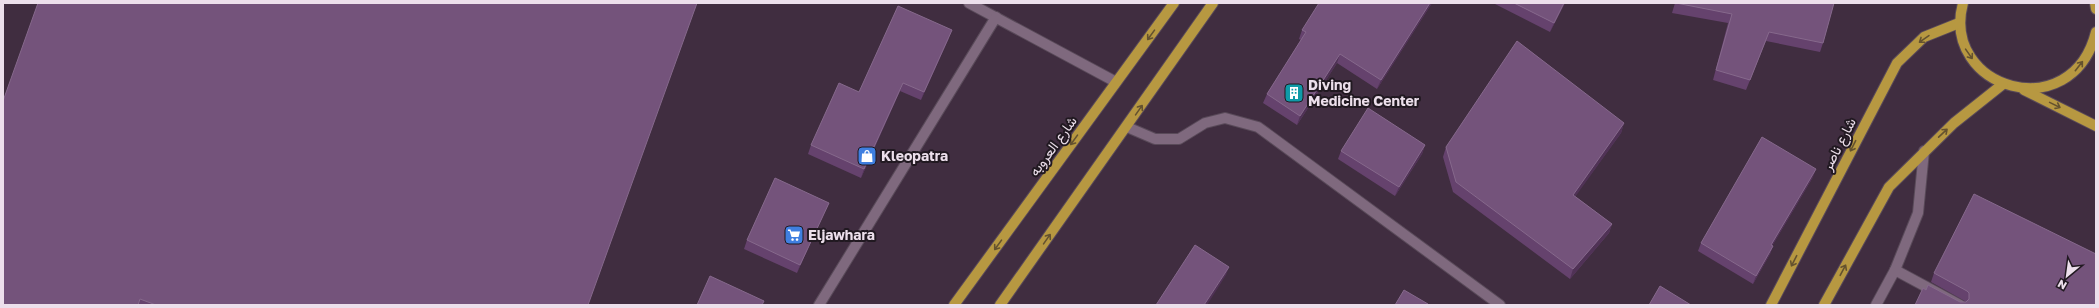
<svg xmlns="http://www.w3.org/2000/svg" width="2099" height="308" font-family="'Golos Text',Vazirmatn,sans-serif">
  <rect width="100%" height="100%" fill="#402d40"/>
  <g fill="none" stroke-linecap="round" stroke-linejoin="round">
    <defs>
      <g id="street">
        <polyline points="969,3 1116,82"/>
        <polyline points="1127,127 1155,139 1179,139 1205,123 1225,118 1258,127 1500,305"/>
        <polyline points="1895,270 1960,305"/>
        <polyline points="819,305 996,17"/>
        <polyline points="1876,305 1895,270 1918,213 1924,151"/>
      </g>
      <g id="primary">
        <path d="M1963 3C1940 89 2072 128 2096 32"/>
        <polyline points="2095,3 2096,9"/>
        <polyline points="2024,90 2096,126"/>
        <polyline points="954,305 1174,3"/>
        <polyline points="1000,305 1213,3"/>
        <polyline points="1771,305 1897,63 1924,37 1959,23"/>
        <polyline points="1824,305 1889,187 1954,123 2003,84"/>
      </g>
    </defs>
    <use href="#street" stroke="#594a59" stroke-width="12"/>
    <use href="#primary" stroke="#594a59" stroke-width="12"/>
    <use href="#street" stroke="#7f697e" stroke-width="10"/>
    <use href="#primary" stroke="#b79841" stroke-width="10"/>
  </g>
  <g fill="#65426d">
    <polygon points="38,3 588,305 3,305"/>
    <polygon points="1432,3 1377,89 1337,63 1297,125 1263,103 1267,94 1301,40 1299,39 1302,30"/>
    <polygon points="1493,3 1565,3 1550,32"/>
    <polygon points="1675,3 1834,3 1823,43 1820,52 1766,41 1746,90 1713,80 1728,23 1672,13"/>
    <polygon points="949,38 921,100 900,91 861,178 808,154 811,145 859,92"/>
    <polygon points="1624,123 1621,133 1575,196 1612,224 1609,233 1570,279 1453,192 1443,157 1446,147"/>
    <polygon points="1425,145 1422,154 1395,196 1338,159 1341,151"/>
    <polygon points="1813,177 1772,246 1773,246 1770,254 1753,284 1698,251 1701,243"/>
    <polygon points="829,203 825,211 797,273 744,249 747,240"/>
    <polygon points="1934,273 2096,305 1960,302 1966,302 1963,300 1931,282"/>
  </g>
  <g fill="#503256">
    <polygon points="1430,3 1432,3 1377,89 1381,80"/>
    <polygon points="1564,3 1565,3 1550,32 1554,23"/>
    <polygon points="952,30 949,38 921,100 924,92"/>
    <polygon points="1340,54 1337,63 1297,125 1300,116"/>
    <polygon points="903,83 900,91 861,178 864,169"/>
    <polygon points="1624,123 1621,133 1570,204 1573,195"/>
    <polygon points="1425,145 1422,154 1395,196 1399,187"/>
    <polygon points="1816,169 1813,177 1768,253 1771,245"/>
    <polygon points="829,203 825,211 797,273 800,265"/>
    <polygon points="1612,224 1609,233 1570,279 1573,269"/>
    <polygon points="1773,246 1770,254 1753,284 1756,276"/>
    <polygon points="1229,267 1226,275 1207,305 1204,305"/>
  </g>
  <g fill="#74537b" stroke="#86698c">
    <polygon points="38,3 697,3 588,305 156,305 140,299 138,305 3,305 3,101"/>
    <polygon points="1319,3 1430,3 1381,80 1340,54 1300,116 1267,94 1306,32 1302,30"/>
    <polygon points="1514,3 1564,3 1554,23"/>
    <polygon points="1676,3 1834,3 1823,43 1769,32 1750,80 1716,70 1732,14"/>
    <polygon points="898,6 952,30 924,92 903,83 864,169 811,145 839,83 859,92"/>
    <polygon points="1517,41 1624,123 1573,195 1612,224 1573,269 1456,182 1446,147"/>
    <polygon points="1368,108 1425,145 1399,187 1341,151"/>
    <polygon points="1762,137 1816,169 1771,245 1773,246 1756,276 1701,243"/>
    <polygon points="775,178 829,203 800,265 747,240"/>
    <polygon points="1974,194 2096,254 2096,305 1915,305 1923,288 1926,290 1928,285 1960,302 1966,302 1969,299 1969,293 1967,291 1934,273"/>
    <polygon points="1195,245 1229,267 1204,305 1156,305"/>
    <polygon points="710,276 764,301 762,305 697,305"/>
    <polygon points="1660,286 1691,305 1649,305"/>
    <polygon points="1404,290 1428,304 1428,305 1395,305"/>
  </g>
  <defs><path id="oneway-shaft" d="M-6 0H5M1.5-3L5.5 0L1.5 3" fill="none" stroke-width="1.6" stroke-linecap="round" stroke-linejoin="round"/></defs>
  <g stroke="#64522f">
    <use href="#oneway-shaft" transform="translate(1151 35) rotate(126)"/>
    <use href="#oneway-shaft" transform="translate(1924 39) rotate(145)"/>
    <use href="#oneway-shaft" transform="translate(1969 54) rotate(55)"/>
    <use href="#oneway-shaft" transform="translate(2079 66) rotate(-52)"/>
    <use href="#oneway-shaft" transform="translate(2055 105) rotate(26)"/>
    <use href="#oneway-shaft" transform="translate(1139 110) rotate(-55)"/>
    <use href="#oneway-shaft" transform="translate(1943 133) rotate(-43)"/>
    <use href="#oneway-shaft" transform="translate(1074 140) rotate(126)"/>
    <use href="#oneway-shaft" transform="translate(1853 146) rotate(117)"/>
    <use href="#oneway-shaft" transform="translate(1047 239) rotate(-55)"/>
    <use href="#oneway-shaft" transform="translate(998 245) rotate(126)"/>
    <use href="#oneway-shaft" transform="translate(1794 261) rotate(117)"/>
    <use href="#oneway-shaft" transform="translate(1843 270) rotate(-62)"/>
  </g>
  <defs>
    <symbol id="building-square" viewBox="-11 -11 22 22"><rect x="-9" y="-9" width="18" height="18" rx="4" fill="#0f9aa8" stroke="#211921"/><path d="M-4-6H4V6H1V3H-1V6H-4ZM-2.5-4.3h1.7v1.8h-1.7ZM.8-4.3h1.7v1.8H.8ZM-2.5-1h1.7V.8h-1.7ZM.8-1h1.7V.8H.8Z" fill="#fff"/></symbol>
    <symbol id="shop-square" viewBox="-11 -11 22 22"><rect x="-9" y="-9" width="18" height="18" rx="4" fill="#3f7fe0" stroke="#211921"/><path d="M-5-2.5h2.3a2.7 3.5 0 0 1 5.4 0H5L5.5 6h-11ZM-1.5-2.5h3a1.5 2.3 0 0 0-3 0Z" fill="#fff"/></symbol>
    <symbol id="supermarket-square" viewBox="-11 -11 22 22"><rect x="-9" y="-9" width="18" height="18" rx="4" fill="#3f7fe0" stroke="#211921"/><path d="M-6-5.5h2.5l.6 2H6L4.5 2H-2.5L-4.4-4H-6ZM-1.5 3.2a1.3 1.3 0 1 0 .1 0ZM3 3.2a1.3 1.3 0 1 0 .1 0Z" fill="#fff"/></symbol>
  </defs>
  <g fill-rule="evenodd">
    <use href="#building-square" x="1283" y="82" width="22" height="22"/>
    <use href="#shop-square" x="856" y="145" width="22" height="22"/>
    <use href="#supermarket-square" x="783" y="224" width="22" height="22"/>
  </g>
  <g text-anchor="middle" stroke-width="4" stroke-linejoin="round" paint-order="stroke">
    <g font-size="14" font-weight="bold" fill="#ecdfeb" stroke="#211921" text-anchor="start">
      <text x="1308" y="90">Diving<tspan x="1308" dy="16">Medicine Center</tspan></text>
      <text x="881" y="161">Kleopatra</text>
      <text x="808" y="240">Eljawhara</text>
    </g>
    <g font-size="14" fill="#ecdfeb" stroke="#211921">
      <text transform="translate(1839 144) rotate(-63)" y="5">شارع ناصر</text>
      <text transform="translate(1053 146) rotate(-54)" y="5">شارع العروبه</text>
    </g>
  </g>
  <rect width="2099" height="308" fill="none" stroke="#ecdfeb" stroke-width="8"/>
  <g transform="translate(2067 276) rotate(209)" stroke="#211921" stroke-width="3" paint-order="stroke">
  <path d="M0-3L7 15L0 10L-7 15Z" fill="#ecdfeb"/>
  <text y="-6" font-size="11" font-weight="bold" text-anchor="middle" fill="#ecdfeb">N</text>
  </g>
</svg>
